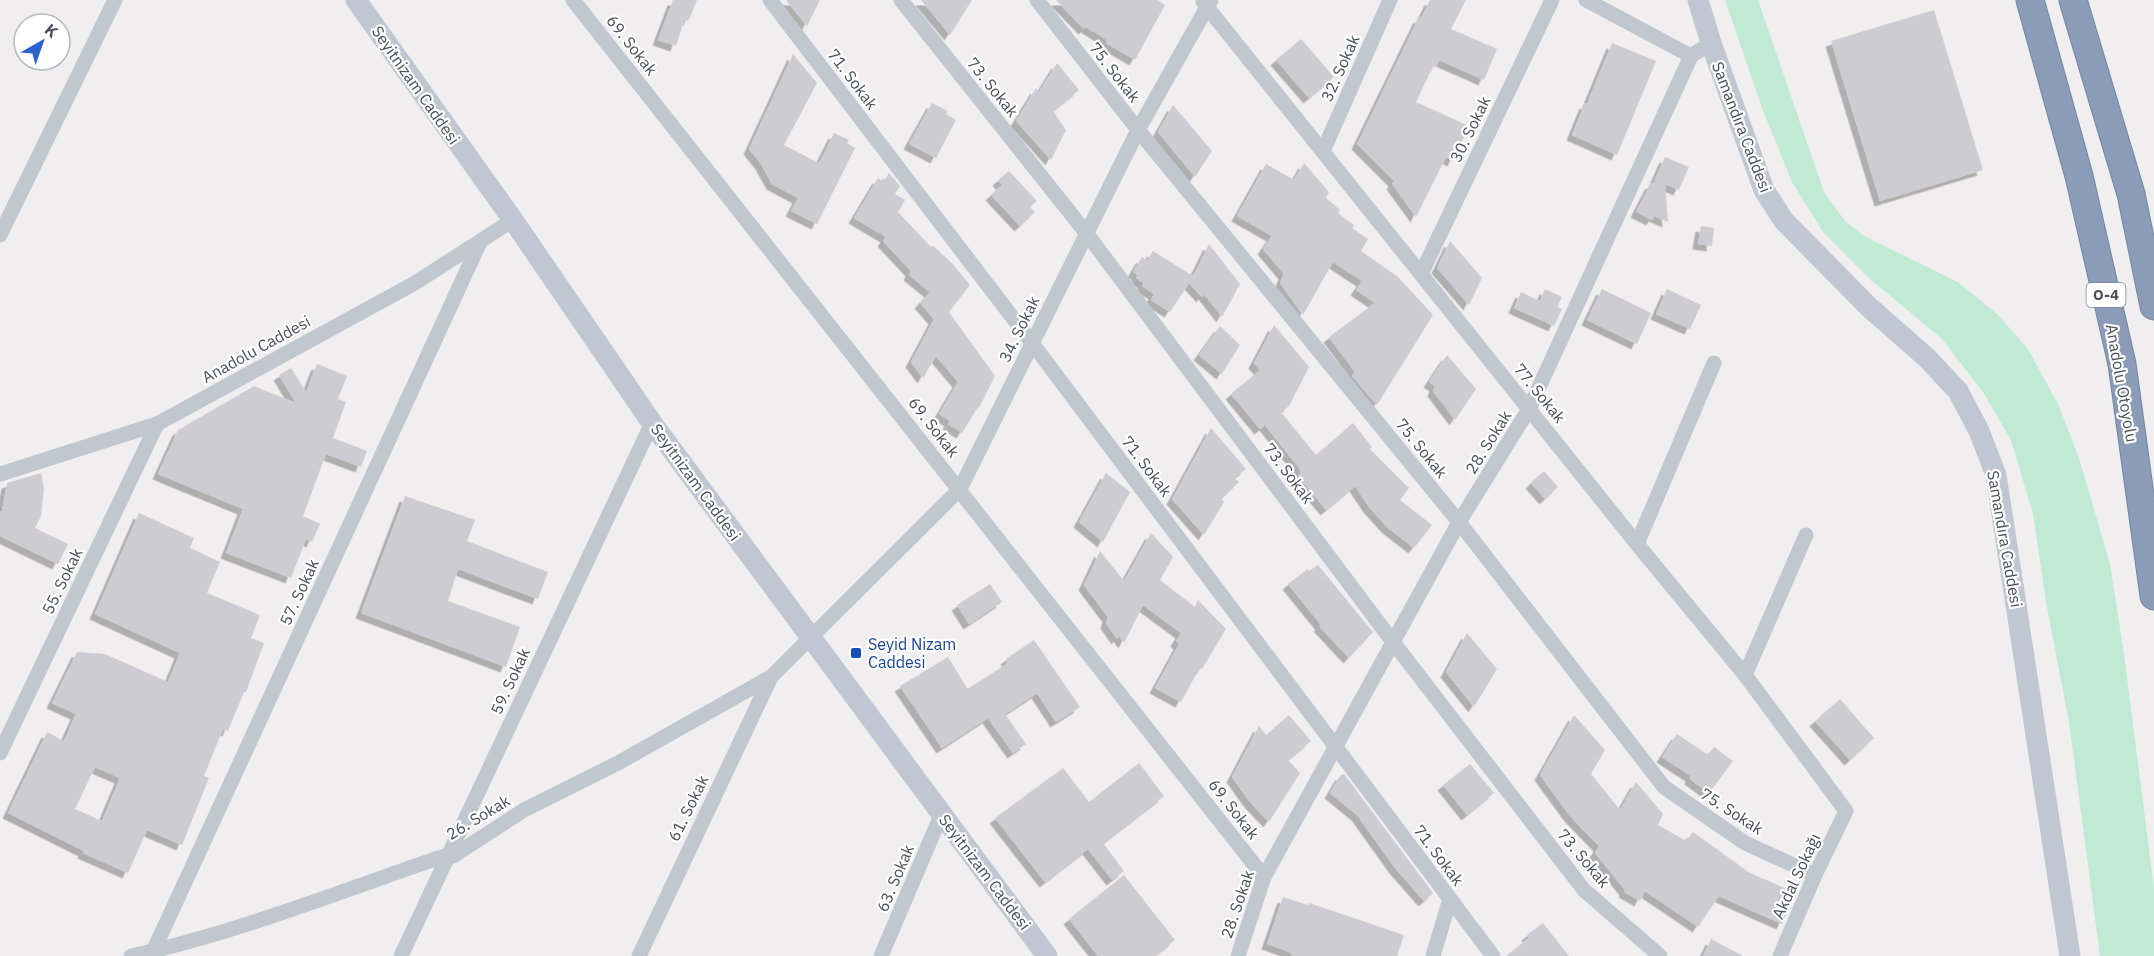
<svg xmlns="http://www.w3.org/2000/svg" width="2154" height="956" font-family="'IBM Plex Sans',sans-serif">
  <defs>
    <filter id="shadow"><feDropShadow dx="-5.5" dy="5.5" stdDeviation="0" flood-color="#0004"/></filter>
  </defs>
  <rect width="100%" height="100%" fill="#f0eeee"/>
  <polygon fill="#c0ead4" points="1725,0 1758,0 1824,192 1845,221 1864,236 1959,283 1998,315 2028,349 2058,404 2079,458 2110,564 2124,654 2154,888 2154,956 2100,956 2069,722 2046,602 2033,514 2011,440 1983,392 1941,338 1869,278 1823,232 1792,182 1762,108"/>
  <g fill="#ccccd2" fill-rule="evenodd" filter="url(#shadow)">
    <polygon points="673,0 697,0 689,20 684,21 676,46 658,40"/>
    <polygon points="786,0 820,0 807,26"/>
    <polygon points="921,0 972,0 950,35"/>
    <polygon points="1056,0 1157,0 1165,5 1135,60 1106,43 1107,40 1086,27 1084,29"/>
    <polygon points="1430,0 1466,0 1451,29 1497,49 1484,80 1439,60 1436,67 1433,66 1416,102 1469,126 1453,161 1446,157 1416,217 1392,184 1394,181 1357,144 1419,17 1421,18"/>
    <polygon points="1934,10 1983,170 1880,201 1831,41"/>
    <polygon points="1301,39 1334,77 1309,98 1276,60"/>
    <polygon points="1612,43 1656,61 1617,155 1572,135 1585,103 1587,104"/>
    <polygon points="793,54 817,83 784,145 819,163 834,133 849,140 847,143 855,148 817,224 791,211 798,198 772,184 761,164 749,149"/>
    <polygon points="1057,63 1079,90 1053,111 1066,130 1051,160 1016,121 1036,88 1039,92"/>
    <polygon points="932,103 948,111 946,114 956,120 936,158 909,144"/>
    <polygon points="1173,105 1212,151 1195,177 1158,132"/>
    <polygon points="1665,157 1689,167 1679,190 1665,184 1668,222 1654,216 1652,220 1636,212 1651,183 1653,184"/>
    <polygon points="1304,163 1329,192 1326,198 1340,210 1338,213 1354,225 1352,228 1368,239 1361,251 1398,277 1433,315 1377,405 1352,376 1355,372 1329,337 1375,303 1356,290 1362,281 1333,262 1303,315 1280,283 1284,274 1263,249 1272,236 1237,216 1266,164 1294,180"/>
    <polygon points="1009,171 1037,201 1030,207 1035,212 1020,226 991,195 1002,185 998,180"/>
    <polygon points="889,173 900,186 895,194 905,200 898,212 931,247 933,246 951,262 970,285 949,312 995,376 979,408 978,407 962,433 948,424 950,421 939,414 958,382 936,356 923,378 911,362 934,319 920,303 930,292 909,275 911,271 883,241 886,237 854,218 878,178 883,182"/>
    <polygon points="1701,226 1714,228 1712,246 1698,244"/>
    <polygon points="1450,241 1482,278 1469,305 1437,268"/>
    <polygon points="1209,244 1240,284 1222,317 1204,294 1202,297 1189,283 1170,312 1151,300 1154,294 1142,286 1144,283 1136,278 1138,275 1133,272 1142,257 1147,261 1153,251 1193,276"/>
    <polygon points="1545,289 1562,297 1557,307 1562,309 1554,326 1514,308 1521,292 1540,301"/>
    <polygon points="1602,289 1651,313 1637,344 1587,320"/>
    <polygon points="1667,289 1701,305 1690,329 1656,314"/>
    <polygon points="1274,325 1309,367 1289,406 1281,412 1316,455 1353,423 1372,447 1370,449 1409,488 1400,500 1432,525 1414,548 1387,527 1369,507 1355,486 1326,510 1298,476 1301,473 1299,468 1265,425 1260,429 1231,394 1260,370 1254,363"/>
    <polygon points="1220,326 1240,345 1222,374 1199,355"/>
    <polygon points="1447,355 1476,389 1455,420 1433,391 1435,386 1429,382"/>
    <polygon points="317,364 347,376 338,399 346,402 333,438 367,451 361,467 326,454 303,516 320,524 312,542 306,539 291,578 226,553 243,509 158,474 178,430 254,386 296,403 279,375 291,368 306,392"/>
    <polygon points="1211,428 1246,469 1234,478 1239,482 1221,499 1224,502 1204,535 1172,499"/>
    <polygon points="1544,471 1558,487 1545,499 1531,483"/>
    <polygon points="41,473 44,489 41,516 35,528 68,544 58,564 0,536 0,511 2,512 7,483"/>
    <polygon points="1106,473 1130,492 1103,542 1079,522"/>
    <polygon points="405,496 475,520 467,541 548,572 538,599 458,569 448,601 520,627 506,667 361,613"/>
    <path d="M139 513 194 538 190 548 220 562 207 593 260 615 251 638 264 643 246 692H244L228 731 223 729 204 776 209 778 182 845 147 830 128 873 83 853 84 851 8 813 47 732 64 741 76 714 52 703 77 652 105 654 168 682 180 653 95 614ZM95 767 120 778 102 821 75 809Z"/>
    <polygon points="1151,533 1173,557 1160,580 1195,607 1198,600 1226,629 1202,669 1200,667 1181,702 1155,688 1179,644 1176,641 1181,633 1143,605 1124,643 1119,636 1117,639 1106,623 1108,617 1084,585 1100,551 1124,581"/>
    <polygon points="1318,565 1373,632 1349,658 1319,626 1321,625 1288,584 1308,569 1309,571"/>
    <polygon points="990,584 1002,602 969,624 957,605"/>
    <polygon points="1467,633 1497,669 1474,707 1446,672"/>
    <polygon points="1034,640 1080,707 1056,722 1037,693 1005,714 1026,744 1013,753 988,718 942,748 900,686 948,657 967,688 969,688 1008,663 1006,659"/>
    <polygon points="1840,699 1874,738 1850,760 1815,721"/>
    <polygon points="1289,715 1311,741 1288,760 1300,773 1269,822 1250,802 1232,777 1259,726 1266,735"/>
    <polygon points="1574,715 1605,750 1591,774 1620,810 1636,782 1663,814 1658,825 1686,841 1693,832 1750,873 1796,893 1782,924 1719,896 1698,927 1645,891 1640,901 1624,892 1625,890 1595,853 1599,846 1570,816 1540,775"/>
    <polygon points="1677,734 1708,755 1714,747 1733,761 1709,793 1690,779 1691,776 1662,757"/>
    <polygon points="1139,763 1164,796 1103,843 1124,871 1112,880 1088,849 1045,882 995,818 1063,768 1089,802"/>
    <polygon points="1470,764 1494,793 1467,815 1443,785"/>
    <polygon points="1344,774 1433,893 1424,901 1395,868 1357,815 1330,793 1340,776"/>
    <polygon points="1124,875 1175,940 1154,956 1098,956 1069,919"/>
    <polygon points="1283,897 1308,905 1309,903 1404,935 1397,956 1291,956 1292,953 1267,944"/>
    <polygon points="1543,923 1569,956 1506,956 1529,938 1527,935"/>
    <polygon points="1711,939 1743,956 1703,956"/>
  </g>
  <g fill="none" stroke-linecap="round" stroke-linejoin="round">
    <defs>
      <g id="highway">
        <polyline points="2030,0 2079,176 2122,364 2154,596"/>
        <polyline points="2073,0 2131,194 2154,306"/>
      </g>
    </defs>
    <use href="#highway" stroke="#7587a3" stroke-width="29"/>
    <g stroke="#c0c7ce" stroke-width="15">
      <polyline points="573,0 1264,877"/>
      <polyline points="770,0 1032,343 1493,956"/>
      <polyline points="901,0 1087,234 1393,642 1584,890 1660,956"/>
      <polyline points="1037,0 1138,130 1459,522 1664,787 1745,843 1815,875"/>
      <polyline points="1586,0 1691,56"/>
      <polyline points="1203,2 1637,544 1745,675 1846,811 1815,875 1780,956"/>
      <polyline points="1323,151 1390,0"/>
      <polyline points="0,235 115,0"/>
      <polyline points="1421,274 1552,0"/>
      <polyline points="0,474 157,424 415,283 513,220"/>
      <polyline points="1637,544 1714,363"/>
      <polyline points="1745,675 1806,535"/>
      <polyline points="0,753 157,424"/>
      <path d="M131 956C236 933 339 892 441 857L453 856 524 810 618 763 771 677 960 489 1138 130 1211 0"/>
      <polyline points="151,956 480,242"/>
      <polyline points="401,956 652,423"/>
      <polyline points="639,956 771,677"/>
      <polyline points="881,956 942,813"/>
      <polyline points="1238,956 1264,877 1459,522 1529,409 1691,56 1711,43"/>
      <polyline points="1433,956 1450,899"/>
    </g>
    <g stroke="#c0c7d3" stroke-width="21">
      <polyline points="356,0 513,220 652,423 1047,956"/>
      <polyline points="1698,0 1711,43 1764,190 1784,221 1869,307 1927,358 1958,391 1979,431 1996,475 2070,956"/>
    </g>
    <use href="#highway" stroke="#8a9cb8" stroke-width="27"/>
  </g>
  <rect fill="#1a4fb4" stroke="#fff" stroke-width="2" x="850" y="647" width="12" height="12" rx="3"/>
  <g text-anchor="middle" stroke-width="4.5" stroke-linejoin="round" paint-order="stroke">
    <rect fill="#fff" stroke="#7f848b" stroke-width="1.5" x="2086.5" y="283" width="39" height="24" rx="4.5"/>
    <g font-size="15" font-weight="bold" fill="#484f59">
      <text x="2106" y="300">O-4</text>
    </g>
    <g font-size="16" fill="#484f59" stroke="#fff">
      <text transform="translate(632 45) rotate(52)" y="6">69. Sokak</text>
      <text transform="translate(1340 68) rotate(-66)" y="6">32. Sokak</text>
      <text transform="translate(1115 72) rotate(52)" y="6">75. Sokak</text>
      <text transform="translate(853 79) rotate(53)" y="6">71. Sokak</text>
      <text transform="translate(416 85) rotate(55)" y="6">Seyitnizam Caddesi</text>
      <text transform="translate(993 87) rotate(51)" y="6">73. Sokak</text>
      <text transform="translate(1742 127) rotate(69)" y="6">Samandıra Caddesi</text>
      <text transform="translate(1470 129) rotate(-64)" y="6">30. Sokak</text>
      <text transform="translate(1019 329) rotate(-64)" y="6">34. Sokak</text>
      <text transform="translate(256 349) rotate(-29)" y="6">Anadolu Caddesi</text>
      <text transform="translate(2122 383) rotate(80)" y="6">Anadolu Otoyolu</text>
      <text transform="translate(1540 393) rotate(51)" y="6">77. Sokak</text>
      <text transform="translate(934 427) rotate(52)" y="6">69. Sokak</text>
      <text transform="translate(1488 442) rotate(-58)" y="6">28. Sokak</text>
      <text transform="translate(1422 448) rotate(51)" y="6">75. Sokak</text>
      <text transform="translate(1147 466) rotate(53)" y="6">71. Sokak</text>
      <text transform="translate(1289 473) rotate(53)" y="6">73. Sokak</text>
      <text transform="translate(696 482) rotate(54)" y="6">Seyitnizam Caddesi</text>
      <text transform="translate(2005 539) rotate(80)" y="6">Samandıra Caddesi</text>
      <text transform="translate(62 581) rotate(-64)" y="6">55. Sokak</text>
      <text transform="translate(299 592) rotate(-65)" y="6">57. Sokak</text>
      <text transform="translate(510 681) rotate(-65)" y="6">59. Sokak</text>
      <text transform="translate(688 808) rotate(-64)" y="6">61. Sokak</text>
      <text transform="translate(1234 809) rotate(52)" y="6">69. Sokak</text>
      <text transform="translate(1732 811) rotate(33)" y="6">75. Sokak</text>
      <text transform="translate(478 817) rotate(-31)" y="6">26. Sokak</text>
      <text transform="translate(1439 855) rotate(53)" y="6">71. Sokak</text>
      <text transform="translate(1584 858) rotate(50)" y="6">73. Sokak</text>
      <text transform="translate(985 872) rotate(53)" y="6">Seyitnizam Caddesi</text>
      <text transform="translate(1796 876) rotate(-65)" y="6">Akdal Sokağı</text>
      <text transform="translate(895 878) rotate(-67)" y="6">63. Sokak</text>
      <text transform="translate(1237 904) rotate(-71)" y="6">28. Sokak</text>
    </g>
    <g font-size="16" fill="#164399" stroke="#fff" text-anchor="start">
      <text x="868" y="650">Seyid Nizam<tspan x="868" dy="18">Caddesi</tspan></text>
    </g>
  </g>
  <g transform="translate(42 42) rotate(40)"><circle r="28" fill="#ffffff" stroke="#b6b9bd" stroke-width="1.5"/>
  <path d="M0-4.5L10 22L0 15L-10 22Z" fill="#2b62cd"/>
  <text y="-9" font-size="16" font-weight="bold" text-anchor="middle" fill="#484f59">K</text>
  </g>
</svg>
